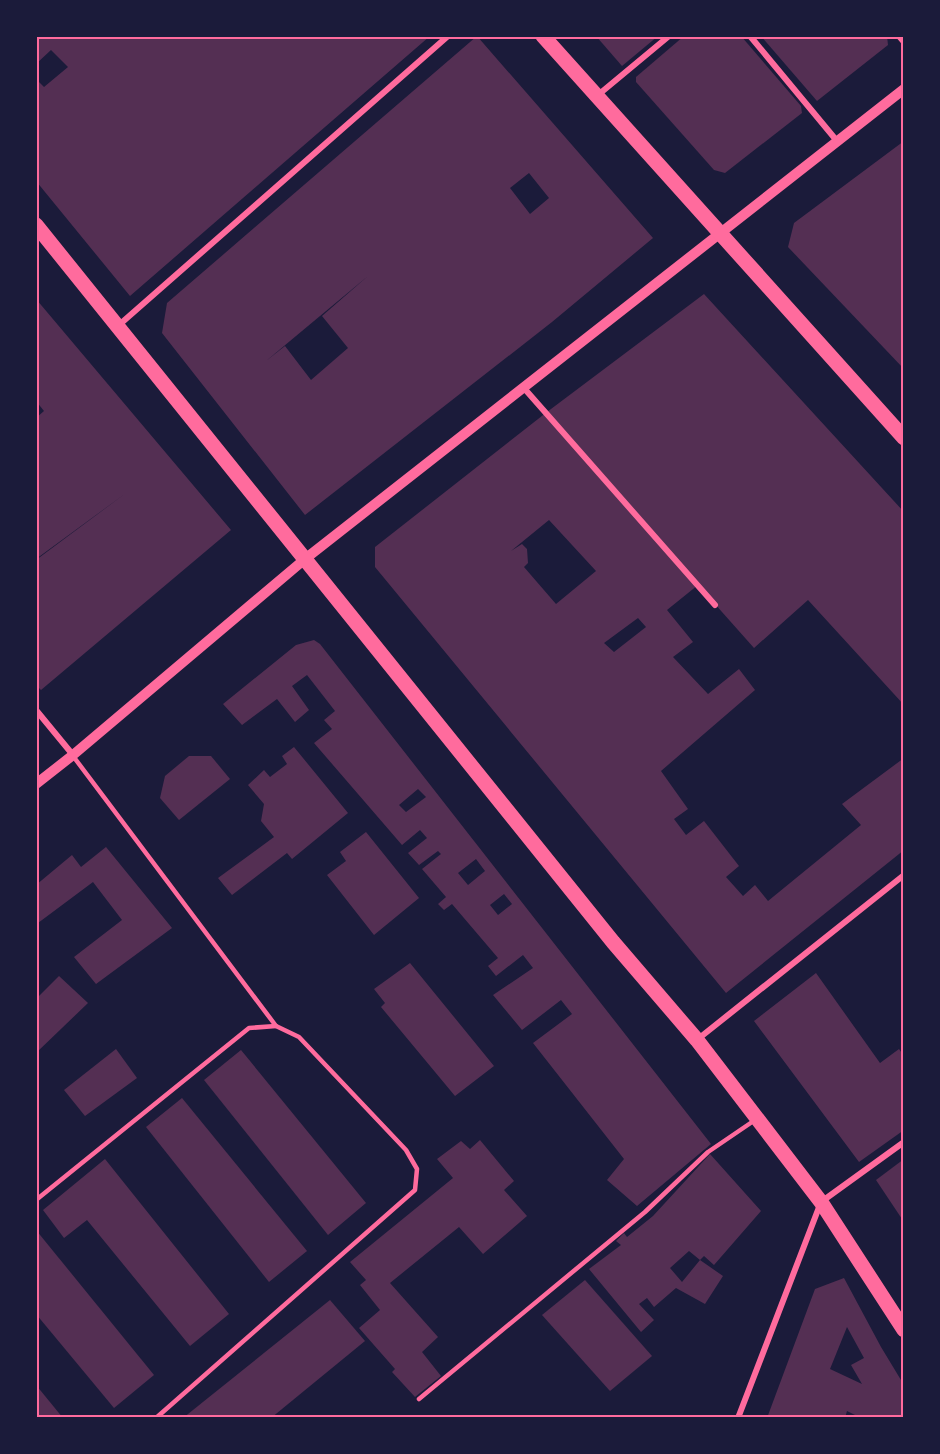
<svg xmlns="http://www.w3.org/2000/svg" width="940" height="1454" font-family="'Noto Sans',sans-serif">
  <rect width="100%" height="100%" fill="#1b1b3a"/>
  <g fill="#542f53" fill-rule="evenodd">
    <polygon points="36,36 430,36 130,296 36,181 36,79 44,87 68,67 51,50 36,64"/>
    <path d="M477 36 653 238 552 322 305 515 162 333 167 303ZM529 173 549 198 530 214 510 188ZM368 276 322 316 348 348 311 380 285 346 266 361Z"/>
    <polygon points="596,36 658,36 622,66"/>
    <polygon points="684,36 741,36 801,106 802,113 725,173 714,170 636,82 636,77"/>
    <polygon points="761,36 887,36 888,45 817,101"/>
    <polygon points="904,141 904,369 788,247 794,223"/>
    <path d="M704 294 904 512V517L901 520 904 521V705L808 600 754 648 698 585 667 610 693 642 673 657 708 694 739 669 755 690 661 771 688 809 674 819 686 835 704 821 739 866 726 877 743 896 755 885 768 901 861 825 842 804 904 758V850L726 993 375 567V547L547 412ZM549 520 596 571 556 604 524 567 528 563 527 549 522 544 511 551ZM638 618 646 627 614 652 604 643Z"/>
    <polygon points="36,299 231,530 41,690 36,685 36,560 126,493 36,559 36,418 44,411 36,401"/>
    <path d="M314 640 320 644 711 1144 637 1206 607 1180 624 1159 533 1043 572 1014 561 1000 522 1030 493 995 533 968 523 955 496 976 488 966 498 958 452 904 444 910 438 904 446 897 422 869 441 854 438 851 419 865 408 853 427 838 420 830 402 845 314 743 332 729 324 720 335 711 307 675 292 686 309 710 295 722 277 699 242 725 223 704 296 645ZM418 789 426 797 406 812 399 805ZM476 859 485 871 468 885 458 873ZM504 894 512 904 498 915 490 905Z"/>
    <polygon points="294,747 348,813 292,859 287,853 232,895 218,878 274,837 261,821 264,804 248,785 264,770 270,777 287,764 282,756"/>
    <polygon points="189,756 211,756 230,779 179,820 160,798 165,776"/>
    <polygon points="366,832 419,898 374,935 327,875 346,861 340,852"/>
    <polygon points="106,847 172,928 96,984 74,957 122,920 93,882 38,923 36,885 72,855 81,867"/>
    <polygon points="410,963 494,1066 455,1096 381,1007 385,1003 374,989"/>
    <polygon points="816,973 880,1063 899,1049 904,1056 904,1130 859,1162 754,1021"/>
    <polygon points="59,976 88,1003 36,1053 36,999"/>
    <polygon points="116,1049 137,1078 85,1116 64,1090"/>
    <polygon points="241,1050 366,1203 328,1235 204,1080"/>
    <polygon points="182,1098 307,1251 269,1282 146,1127"/>
    <polygon points="480,1140 514,1181 504,1190 527,1216 483,1254 459,1227 390,1283 438,1337 422,1352 441,1376 415,1397 392,1372 395,1369 359,1328 380,1310 360,1285 366,1280 350,1262 453,1178 437,1159 461,1141 470,1149"/>
    <polygon points="710,1154 761,1211 714,1265 704,1256 700,1260 689,1251 670,1268 682,1282 700,1260 723,1276 705,1304 676,1288 654,1307 647,1298 639,1304 654,1320 641,1332 589,1269 621,1245 616,1241 624,1233 627,1237 653,1216"/>
    <polygon points="105,1159 229,1314 190,1346 87,1220 64,1238 43,1210"/>
    <polygon points="904,1159 904,1222 876,1180"/>
    <polygon points="36,1230 154,1375 114,1408 36,1314"/>
    <path d="M844 1278 881 1347 904 1385V1418H853L857 1416 847 1411 845 1418H767L815 1289ZM847 1327 864 1358 851 1365 862 1384 830 1369Z"/>
    <polygon points="585,1280 652,1356 610,1391 542,1315"/>
    <polygon points="330,1300 365,1341 271,1418 183,1418"/>
    <polygon points="36,1385 63,1418 36,1418"/>
  </g>
  <g fill="none" stroke-linecap="round" stroke-linejoin="round">
    <g stroke="#ff6b9d" stroke-width="4.5">
      <polyline points="73,756 276,1026 299,1037 406,1150 417,1169 415,1190 156,1418"/>
      <polyline points="36,1200 249,1028 276,1026"/>
      <polyline points="419,1399 645,1212 708,1152 755,1120"/>
    </g>
    <g stroke="#ff6b9d" stroke-width="6">
      <polyline points="750,36 837,141"/>
      <polyline points="899,36 904,42"/>
      <polyline points="598,95 669,36"/>
      <polyline points="119,325 448,36"/>
      <polyline points="523,387 715,605"/>
      <polyline points="36,710 73,755"/>
      <polyline points="698,1039 904,875"/>
      <polyline points="738,1418 821,1202 904,1142"/>
    </g>
    <polyline stroke="#ff6b9d" stroke-width="10" points="36,784 73,755 305,559 904,89"/>
    <g stroke="#ff6b9d" stroke-width="15">
      <polyline points="543,36 904,438"/>
      <polyline points="36,225 613,942 697,1040 821,1202 904,1330"/>
    </g>
  </g>
  <rect width="940" height="1454" fill="none" stroke="#1b1b3a" stroke-width="75"/>
  <rect x="38" y="38" width="864" height="1378" fill="none" stroke="#ff6b9d" stroke-width="2"/>
</svg>
